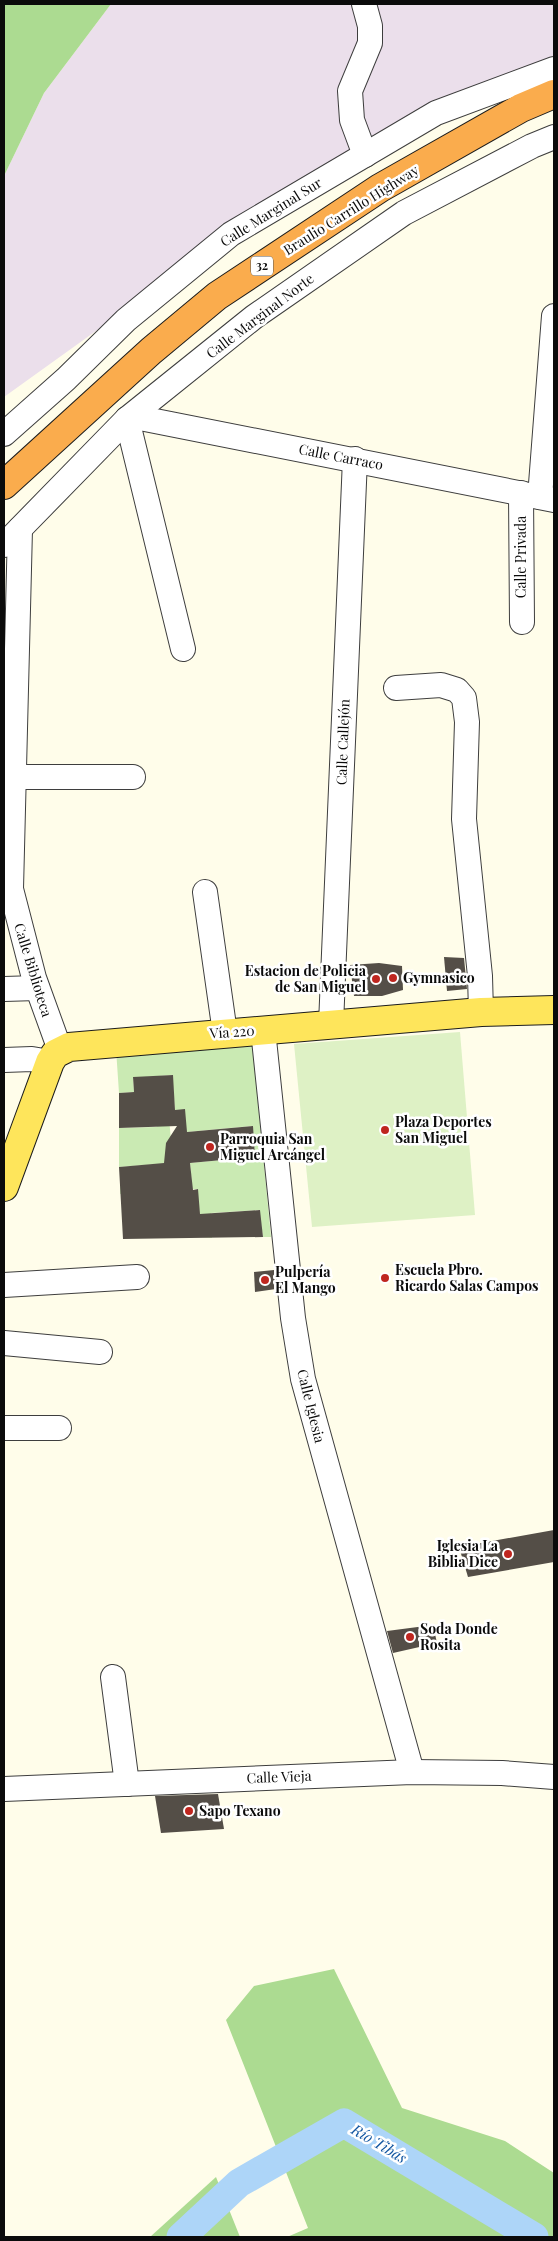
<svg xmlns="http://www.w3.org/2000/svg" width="558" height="2241" font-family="'Playfair Display',serif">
  <rect width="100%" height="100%" fill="#fffdea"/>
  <polygon fill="#ebdfeb" points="111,4 554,4 554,60 231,234 4,397 4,176 44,93"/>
  <g fill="#caeab3">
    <polygon points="252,1040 271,1237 263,1237 259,1210 211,1213 212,1238 202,1237 197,1189 120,1194 120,1184 192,1185 190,1163 255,1157 252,1126 187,1132 175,1110 172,1075 133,1078 134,1092 119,1093 116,1049"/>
    <polygon points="169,1118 173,1163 119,1167 119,1128 156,1127"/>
  </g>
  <g fill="#acdb91">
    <polygon points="4,4 111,4 44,93 4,176"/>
    <polygon points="334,1969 402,2108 505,2141 554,2173 554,2237 287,2237 308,2228 226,2020 254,1986"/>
    <polygon points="216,2177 240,2237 150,2237"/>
  </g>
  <polygon fill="#def1c5" points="460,1032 475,1215 312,1227 294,1044"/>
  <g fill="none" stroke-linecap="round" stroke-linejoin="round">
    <polyline stroke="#add5f8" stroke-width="29" points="181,2237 239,2183 344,2123 534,2237"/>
  </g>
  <g fill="#544e47">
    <polygon points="444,957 464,958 467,989 447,991"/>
    <polygon points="379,963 402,966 403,990 382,996 354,996 350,965"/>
    <polygon points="173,1075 175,1110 185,1109 187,1132 253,1126 255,1157 190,1163 193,1190 198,1189 200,1214 260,1210 263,1237 123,1239 119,1167 164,1163 166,1143 177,1126 119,1128 119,1093 134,1092 133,1077"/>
    <polygon points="274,1270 276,1289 255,1292 254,1272"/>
    <polygon points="554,1530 554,1562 468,1577 459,1547"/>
    <polygon points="433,1625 437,1643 393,1653 387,1631"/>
    <polygon points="218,1794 224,1829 161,1833 155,1796"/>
  </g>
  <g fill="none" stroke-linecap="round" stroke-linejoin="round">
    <defs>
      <g id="minor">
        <polyline points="364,4 370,26 370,43 350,91 352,120 365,155"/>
        <polyline points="4,434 66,379 126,320 231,234 436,113 554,69"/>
        <polyline points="521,493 522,622"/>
        <polyline points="540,497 554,316"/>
        <polyline points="20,529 11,889 34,978 60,1050"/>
        <polyline points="4,545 127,419 254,317 404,213 532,146 554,137"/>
        <polyline points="183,649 127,419 140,418 554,500"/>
        <polyline points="396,688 441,685 457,690 464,698 467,722 464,819 480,976 481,1012"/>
        <polyline points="13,777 133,777"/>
        <polyline points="205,892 225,1033"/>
        <polyline points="4,989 37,988"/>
        <polyline points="331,1024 355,459"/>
        <polyline points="263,1030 293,1318 303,1379 412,1772"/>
        <polyline points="4,1060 32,1059 50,1062"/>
        <polyline points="4,1285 137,1277"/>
        <polyline points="4,1343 100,1352"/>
        <polyline points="4,1428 59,1428"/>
        <polyline points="113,1677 127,1784"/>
        <polyline points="4,1789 412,1772 502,1773 554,1777"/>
      </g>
      <polyline id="major" points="4,1187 50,1062 55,1054 69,1047 481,1012 554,1010"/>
      <polyline id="highway" points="4,485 151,351 217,296 380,188 521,108 554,94"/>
    </defs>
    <use href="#minor" stroke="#3e3e3e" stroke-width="26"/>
    <use href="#major" stroke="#1c1c1c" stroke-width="30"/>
    <use href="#highway" stroke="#1c1c1c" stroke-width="30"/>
    <use href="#minor" stroke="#fff" stroke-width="24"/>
    <use href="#major" stroke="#fee55b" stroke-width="28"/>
    <use href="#highway" stroke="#faac4d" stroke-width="28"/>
  </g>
  <g fill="#bf261f" stroke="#fff" stroke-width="2">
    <circle cx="393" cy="978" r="5"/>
    <circle cx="376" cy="979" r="5"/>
    <circle cx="385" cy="1130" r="5"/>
    <circle cx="210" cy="1147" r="5"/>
    <circle cx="385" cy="1278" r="5"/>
    <circle cx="265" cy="1280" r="5"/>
    <circle cx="508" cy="1554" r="5"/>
    <circle cx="410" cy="1637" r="5"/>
    <circle cx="189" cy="1811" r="5"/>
  </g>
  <g text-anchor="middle" stroke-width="5" stroke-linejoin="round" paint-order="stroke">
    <rect fill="#fff" stroke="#545454" stroke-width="1" x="251" y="256.5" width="22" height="19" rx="4"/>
    <g font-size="12" font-weight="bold" fill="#0b0b0b">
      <text x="262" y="270">32</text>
    </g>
    <g font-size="14" fill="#0b0b0b" stroke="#fff">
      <text transform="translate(351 210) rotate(-32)" y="5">Braulio Carrillo Highway</text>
      <text transform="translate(271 212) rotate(-32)" y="5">Calle Marginal Sur</text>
      <text transform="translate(260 316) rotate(-37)" y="5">Calle Marginal Norte</text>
      <text transform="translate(341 457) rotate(11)" y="5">Calle Carraco</text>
      <text transform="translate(521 557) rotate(-90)" y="5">Calle Privada</text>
      <text transform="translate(343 742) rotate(-88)" y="5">Calle Callejón</text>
      <text transform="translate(33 970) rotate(73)" y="5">Calle Biblioteca</text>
      <text transform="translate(232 1032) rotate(-4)" y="5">Vía 220</text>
      <text transform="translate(311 1406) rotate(76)" y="5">Calle Iglesia</text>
      <text transform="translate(279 1777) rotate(-2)" y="5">Calle Vieja</text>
    </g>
    <g font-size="14" font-weight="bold" fill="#0b0b0b" stroke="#fff" text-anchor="start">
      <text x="366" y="976" text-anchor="end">Estacion de Policia<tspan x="366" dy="16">de San Miguel</tspan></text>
      <text x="403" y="983">Gymnasico</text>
      <text x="395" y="1127">Plaza Deportes<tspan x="395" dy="16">San Miguel</tspan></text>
      <text x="220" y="1144">Parroquia San<tspan x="220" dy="16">Miguel Arcángel</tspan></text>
      <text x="395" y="1275">Escuela Pbro.<tspan x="395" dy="16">Ricardo Salas Campos</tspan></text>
      <text x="275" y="1277">Pulpería<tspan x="275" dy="16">El Mango</tspan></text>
      <text x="498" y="1551" text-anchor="end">Iglesia La<tspan x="498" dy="16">Biblia Dice</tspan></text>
      <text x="420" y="1634">Soda Donde<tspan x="420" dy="16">Rosita</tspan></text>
      <text x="199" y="1816">Sapo Texano</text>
    </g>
    <g font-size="15" font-style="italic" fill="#1155a0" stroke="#fff">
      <text transform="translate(379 2144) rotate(31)" y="5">Río Tibás</text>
    </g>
  </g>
  <rect width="558" height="2241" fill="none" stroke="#0b0b0b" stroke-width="10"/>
</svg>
